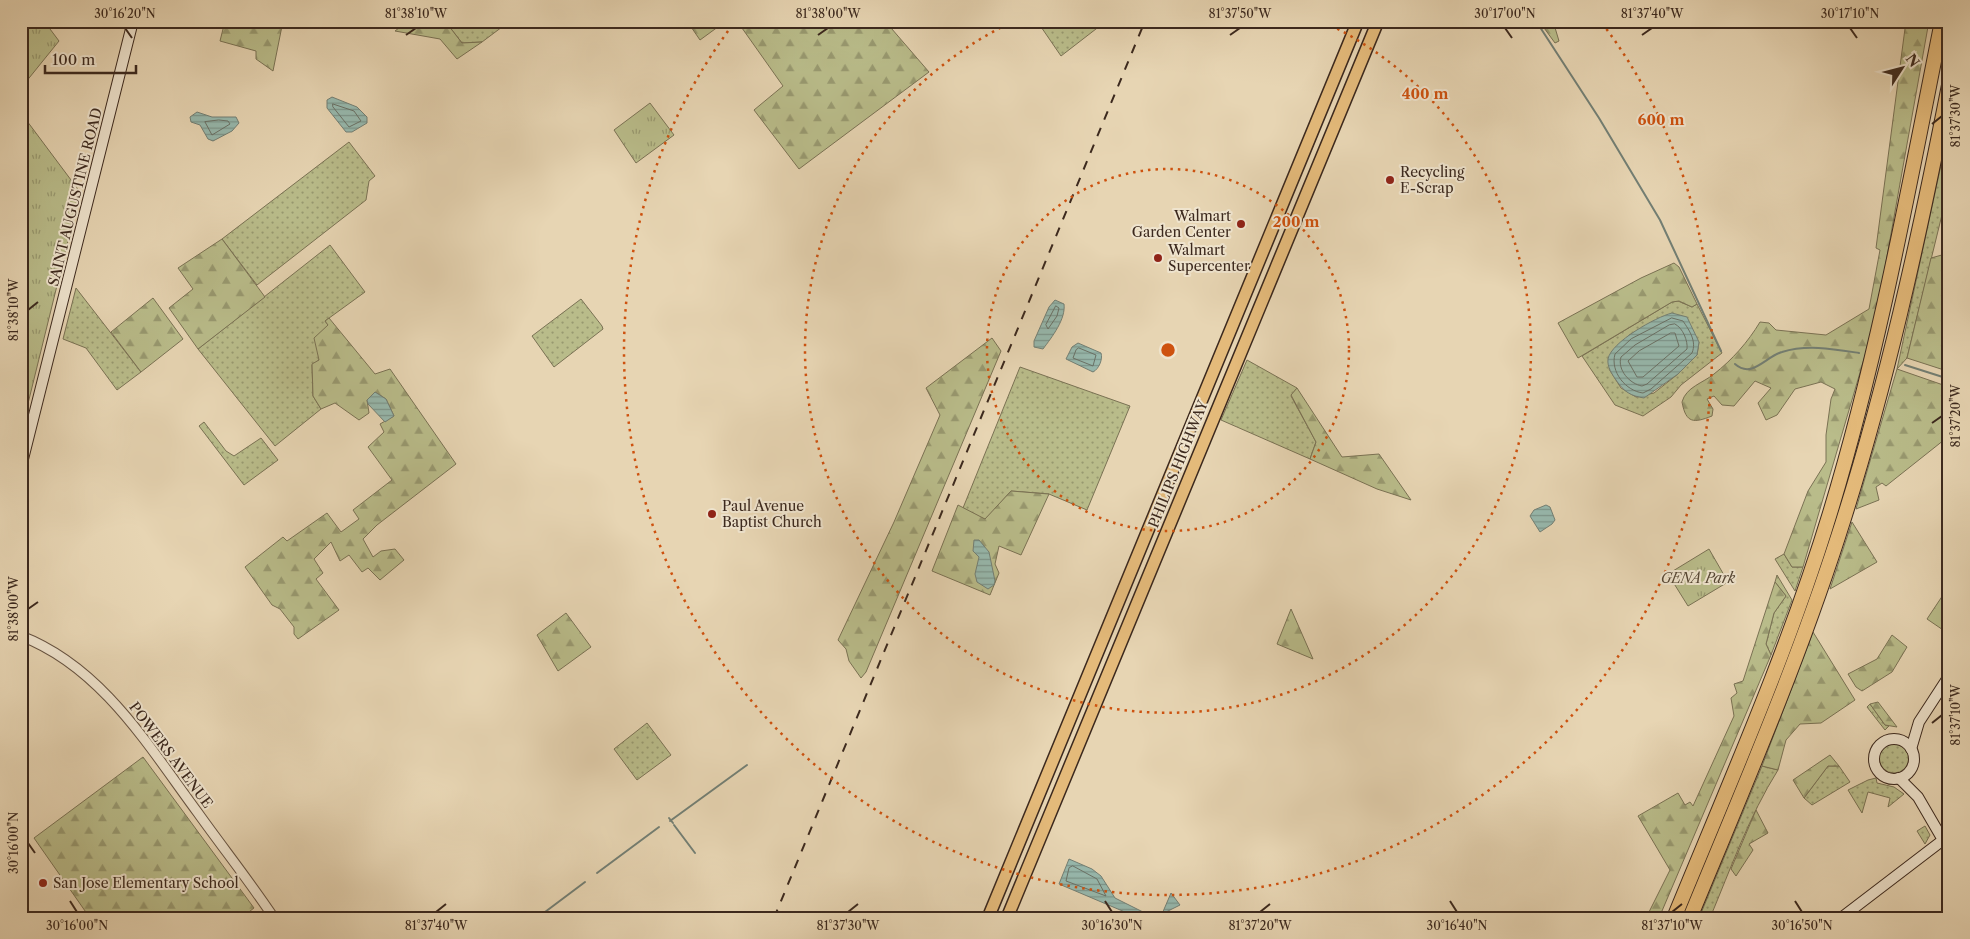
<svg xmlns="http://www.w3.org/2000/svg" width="1970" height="939" font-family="'Libre Caslon Text',serif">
  <defs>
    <pattern id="grass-dots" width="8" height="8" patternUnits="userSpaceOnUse" patternTransform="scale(1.25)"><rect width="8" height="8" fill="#b9bc8a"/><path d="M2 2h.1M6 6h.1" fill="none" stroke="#989970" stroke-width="1.8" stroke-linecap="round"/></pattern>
    <pattern id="forest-firs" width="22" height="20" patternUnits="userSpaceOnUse" patternTransform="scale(1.25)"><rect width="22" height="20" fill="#b9bc8a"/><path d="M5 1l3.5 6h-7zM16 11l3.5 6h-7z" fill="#989970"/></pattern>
    <pattern id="park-tufts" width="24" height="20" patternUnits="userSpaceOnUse" patternTransform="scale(1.25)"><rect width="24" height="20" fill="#b9bc8a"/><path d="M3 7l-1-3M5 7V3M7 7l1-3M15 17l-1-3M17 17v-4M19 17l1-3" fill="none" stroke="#989970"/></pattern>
    <pattern id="water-rules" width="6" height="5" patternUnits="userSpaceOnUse" patternTransform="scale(1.25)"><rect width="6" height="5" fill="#97b9ae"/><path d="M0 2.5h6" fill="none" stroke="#7c968d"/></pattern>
  </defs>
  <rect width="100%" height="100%" fill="#e7d5b3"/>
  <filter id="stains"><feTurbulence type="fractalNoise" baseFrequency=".004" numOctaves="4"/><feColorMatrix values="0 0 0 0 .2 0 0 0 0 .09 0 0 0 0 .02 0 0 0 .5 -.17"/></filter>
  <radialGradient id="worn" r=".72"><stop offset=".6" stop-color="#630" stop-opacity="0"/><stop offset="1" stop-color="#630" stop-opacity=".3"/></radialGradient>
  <g fill="url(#grass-dots)" stroke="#7a7254" fill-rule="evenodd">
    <polygon points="445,21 510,21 482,42 462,43"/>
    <polygon points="1037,21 1105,21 1105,22 1061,56"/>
    <polygon points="1949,128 1949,186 1907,358 1897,369"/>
    <polygon points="349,142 375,176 369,181 366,200 257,285 222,239"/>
    <polygon points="330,245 365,292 325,321 328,325 319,360 312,365 313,396 321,409 275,446 198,349"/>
    <polygon points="76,288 141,372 117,390 86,348 63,339"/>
    <polygon points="581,299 602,326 603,329 554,367 532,336"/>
    <path d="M1678 301 1692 307 1697 304 1722 353 1681 385 1671 397 1643 416 1615 405 1582 356 1672 302ZM1637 331 1699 342 1697 355 1678 374 1654 393 1636 397 1621 388 1609 369 1629 335Z"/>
    <polygon points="1247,360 1297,388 1291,396 1316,442 1310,459 1221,420"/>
    <polygon points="1020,367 1130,406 1087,510 1049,494 1011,491 985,520 963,508"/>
    <polygon points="204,422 226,451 234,456 261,438 278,460 244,485 199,426"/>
    <polygon points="1784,554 1792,567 1803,567 1795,591 1775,559"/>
    <polygon points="1777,575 1792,600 1771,655 1766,644 1774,613 1786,596 1775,582"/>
    <polygon points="1870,704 1885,725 1889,726 1885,730 1867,707"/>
    <polygon points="647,723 671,755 637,780 614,749"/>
    <circle cx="1894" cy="758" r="15"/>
    <path d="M1762 766 1778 770C1749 816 1731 868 1710 918H1699Z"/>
    <polygon points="1828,766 1839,766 1850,782 1812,805 1804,798"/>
    <polygon points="1876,778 1877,783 1894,787 1904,794 1888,807 1890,798 1868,792 1862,813 1848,790 1868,780"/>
    <polygon points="1925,826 1930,835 1925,844 1917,831"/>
  </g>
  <g fill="url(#forest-firs)" stroke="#7a7254">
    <polygon points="225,21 283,21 273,71 256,59 256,51 220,41"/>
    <polygon points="408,21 445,21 462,43 482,42 457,59 440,39 395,31"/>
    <polygon points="687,21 726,21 700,40"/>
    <polygon points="737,21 885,21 929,72 799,169 754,110 783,86"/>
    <polygon points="1539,21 1553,21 1559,41 1555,43"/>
    <path d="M1906 21H1929L1876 318 1803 567H1792L1784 554 1808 491 1826 462V435L1831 399 1835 389 1821 382 1795 389 1777 415 1766 420 1758 403 1771 388 1755 381 1734 406 1722 405 1714 396 1707 399 1713 409 1712 416C1694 423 1686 424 1682 402 1686 387 1703 383 1714 374 1732 360 1748 342 1760 322L1769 323 1776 330 1826 335 1869 309 1880 250 1876 248Z"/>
    <polygon points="222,239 265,297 198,349 169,308 193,289 178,268"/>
    <polygon points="1949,253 1949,343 1944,370 1907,358 1931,258"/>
    <polygon points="1674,263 1679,267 1697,304 1692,307 1679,301 1672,302 1578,358 1558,323 1641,278"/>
    <polygon points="153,298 183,339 141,372 111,332"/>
    <polygon points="329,318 375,374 390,369 456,464 377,525 363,539 373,557 381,551 395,549 404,560 380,580 368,568 362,572 349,555 340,561 331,542 314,559 323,573 316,579 339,610 298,639 294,634 294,627 280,609 272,605 245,567 283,537 287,541 327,513 341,532 359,519 353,510 392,480 368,447 384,432 380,424 394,416 386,399 375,392 367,400 369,413 359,420 335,403 321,409 313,396 312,364 319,360 314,338 328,325 325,321"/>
    <polygon points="992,338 1001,351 866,672 861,678 849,661 846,649 838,640 894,522 940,415 926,388"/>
    <polygon points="1897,369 1949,387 1949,436 1886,486 1882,483 1876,487 1879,500 1856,509"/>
    <polygon points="1297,388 1342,457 1379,454 1411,500 1377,489 1310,459 1316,442 1291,395"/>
    <polygon points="1011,491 1049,494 1021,555 999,546 995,564 999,573 990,595 932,571 958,505 985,519"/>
    <polygon points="1852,522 1877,562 1830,589"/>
    <polygon points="1775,582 1786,596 1774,613 1766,644 1771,655 1659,918 1646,918 1670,870 1638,816 1678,793 1685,805 1690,802 1693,806 1734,716 1731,698 1737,693 1734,684 1743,681"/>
    <polygon points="1945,592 1949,599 1949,634 1927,619"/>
    <polygon points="1291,609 1313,659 1277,644"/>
    <polygon points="566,613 591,647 558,671 537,635"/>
    <polygon points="1813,632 1855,700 1821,723 1800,724 1786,740 1778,770 1762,766"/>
    <polygon points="1892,635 1907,647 1892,672 1862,691 1856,687 1848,674 1877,659"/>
    <polygon points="1878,702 1897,727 1885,725 1870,704"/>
    <polygon points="1830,755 1839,766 1828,766 1804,798 1793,780"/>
    <polygon points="143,757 254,908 241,918 90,918 34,838"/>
    <polygon points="1756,810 1768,833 1749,844 1753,850 1736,876 1731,869"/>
  </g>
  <g fill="url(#park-tufts)" stroke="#7a7254">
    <polygon points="21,21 44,21 59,41 21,88"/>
    <polygon points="650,103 674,135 636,163 614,130"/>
    <polygon points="21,113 80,192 21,432"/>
    <polygon points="1709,549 1728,582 1688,606 1668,574"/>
  </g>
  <g fill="url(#water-rules)" stroke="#737f74">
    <polygon points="332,97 357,107 367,117 367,123 352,132 346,132 327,108 327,100"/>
    <polygon points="197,112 212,117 236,117 239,123 232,131 213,141 208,139 200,125 191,122 190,117"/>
    <path d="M1055 300 1064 304C1066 319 1052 337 1043 349L1034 347V341L1049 307Z"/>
    <path d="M1672 313 1687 317 1699 342 1697 355 1678 374 1644 398C1631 396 1624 392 1616 380 1612 374 1607 367 1608 359 1611 342 1656 317 1672 313Z"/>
    <path d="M1078 343 1101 353C1103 359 1099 369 1093 372L1066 359 1072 347Z"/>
    <polygon points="375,392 386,399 394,416 385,422 368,404 367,400"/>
    <polygon points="1546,505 1550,507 1555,520 1552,524 1540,532 1530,516 1534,510"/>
    <polygon points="974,540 979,540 989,552 995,581 994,585 988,589 977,582 975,574 979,557 973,551"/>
    <polygon points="1069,859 1092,869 1101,876 1115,898 1145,913 1151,918 1139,918 1059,884"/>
    <polygon points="1171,893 1180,905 1162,914"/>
  </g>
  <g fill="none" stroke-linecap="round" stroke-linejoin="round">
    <g stroke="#6a7166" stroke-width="1">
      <polygon points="333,104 354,111 361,121 349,127 333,107"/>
      <polygon points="219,120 228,121 230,124 212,135 205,122"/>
      <polygon points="1056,306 1059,308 1057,316 1048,329 1046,325"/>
      <path d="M1672 318 1683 321C1689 330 1697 341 1692 353L1651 389 1643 393C1626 391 1610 372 1615 354L1631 339Z"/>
      <path d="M1675 324C1683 328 1688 341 1687 349L1647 384 1642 386C1630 384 1617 370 1621 357L1635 345 1669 325Z"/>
      <polygon points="1671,333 1675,333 1679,346 1643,377 1637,377 1628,361 1639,351"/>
      <polygon points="1079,348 1096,355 1093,366 1073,358 1076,350"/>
      <polygon points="1073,866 1097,879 1106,896 1066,881 1069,868"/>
    </g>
    <g stroke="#737f74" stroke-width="2">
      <polyline points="1536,21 1599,118 1660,220 1721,351"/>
      <path d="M1735 364C1752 379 1765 357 1782 352 1807 344 1834 349 1859 353"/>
      <polyline points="1905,365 1949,379"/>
      <polyline points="669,818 673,823"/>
      <polyline points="670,821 747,765"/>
      <polyline points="674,825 695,853"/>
      <polyline points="597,873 659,827"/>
      <polyline points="537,918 585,882"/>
    </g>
    <defs>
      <g id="tertiary">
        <path d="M21 636C102 667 149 747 198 813 223 848 250 882 274 918"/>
        <polyline points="1943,840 1949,848"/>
      </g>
      <g id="secondary">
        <polyline points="21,467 133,21"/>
        <circle cx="1894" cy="759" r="20"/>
        <polyline points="1911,749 1919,722 1949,676"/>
        <polyline points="1841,918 1943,840 1918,797 1899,778"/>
      </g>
      <g id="primary">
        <polyline points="988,918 1358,21"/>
        <polyline points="1007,918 1378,21"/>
      </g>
      <g id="motorway">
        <path d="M1674 918C1729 784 1788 651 1830 513 1879 352 1909 186 1942 21"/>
        <path d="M1690 918C1742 792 1796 667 1838 537 1886 389 1919 238 1949 85"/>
      </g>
    </defs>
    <use href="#tertiary" stroke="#675443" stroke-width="11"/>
    <use href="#secondary" stroke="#3c291e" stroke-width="12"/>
    <use href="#primary" stroke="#3c291e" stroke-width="14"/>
    <use href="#motorway" stroke="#3c291e" stroke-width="16"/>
    <use href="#tertiary" stroke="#efe4ce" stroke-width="9"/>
    <use href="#secondary" stroke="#efe4ce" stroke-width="10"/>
    <use href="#primary" stroke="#e4ba7a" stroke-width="11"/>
    <use href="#motorway" stroke="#e4ba7a" stroke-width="14"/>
    <polyline stroke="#3c291e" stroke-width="2" stroke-dasharray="9 9" stroke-linecap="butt" points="774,918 1145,21"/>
  </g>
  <path fill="none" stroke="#3c291e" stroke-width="2" d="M125 28 132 38M1505 28 1512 38M1850 28 1857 38M406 35 416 28M818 35 828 28M1230 35 1240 28M1642 35 1652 28M1932 124 1942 116M28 310 38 302M1932 423 1942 416M28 609 38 602M1932 723 1942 715M28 843 35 853M70 901 77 912M1105 901 1112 912M1450 901 1457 912M1795 901 1802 912M436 912 446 904M848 912 858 904M1260 912 1270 904M1672 912 1682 904"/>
  <g fill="none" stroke="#ce520f" stroke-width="2.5" stroke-dasharray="2.5 5">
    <circle cx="1168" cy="350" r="181"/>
    <path d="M1324 22A363 363 0 1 1 1012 22"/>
    <path d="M1602 23A544 544 0 1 1 734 23"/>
  </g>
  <g fill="#8f2418" stroke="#efe4ce" stroke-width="2">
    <circle cx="1390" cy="180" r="5"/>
    <circle cx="1241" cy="224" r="5"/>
    <circle cx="1158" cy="258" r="5"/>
    <circle cx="712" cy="514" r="5"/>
    <circle cx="43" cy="883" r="5"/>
  </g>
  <g text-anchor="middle" stroke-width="4" stroke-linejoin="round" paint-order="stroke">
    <g font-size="14" fill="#3c291e" stroke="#efe4ce" text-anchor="start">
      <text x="1400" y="177">Recycling<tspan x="1400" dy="16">E-Scrap</tspan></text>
      <text x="1231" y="221" text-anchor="end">Walmart<tspan x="1231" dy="16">Garden Center</tspan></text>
      <text x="1168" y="255">Walmart<tspan x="1168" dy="16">Supercenter</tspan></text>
      <text x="722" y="511">Paul Avenue<tspan x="722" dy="16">Baptist Church</tspan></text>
      <text x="53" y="888">San Jose Elementary School</text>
    </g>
    <g font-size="14" fill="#3c291e" stroke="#efe4ce">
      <text transform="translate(75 197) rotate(-76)" y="5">SAINT AUGUSTINE ROAD</text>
      <text transform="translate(1178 464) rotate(-68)" y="5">PHILIPS HIGHWAY</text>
      <text transform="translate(171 755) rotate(53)" y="5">POWERS AVENUE</text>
    </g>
    <g font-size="14" font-style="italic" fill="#554634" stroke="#efe4ce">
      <text x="1698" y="583">GENA Park</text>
    </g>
  </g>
  <circle cx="1168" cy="350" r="8" fill="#ce520f" stroke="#efe4ce" stroke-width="2.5"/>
  <g font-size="15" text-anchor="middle" font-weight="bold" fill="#ce520f" stroke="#efe4ce" stroke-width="4" stroke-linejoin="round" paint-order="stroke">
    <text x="1425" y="99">400 m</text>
    <text x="1661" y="125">600 m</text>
    <text x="1296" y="227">200 m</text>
  </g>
  <rect width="1970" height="939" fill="none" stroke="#e7d5b3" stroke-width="55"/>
  <g transform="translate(1902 68) rotate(54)" stroke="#efe4ce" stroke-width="4" paint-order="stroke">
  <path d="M0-4L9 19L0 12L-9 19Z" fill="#3c291e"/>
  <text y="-8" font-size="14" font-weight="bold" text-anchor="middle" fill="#3c291e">N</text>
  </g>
  <path d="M45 65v8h91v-8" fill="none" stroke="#3c291e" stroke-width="2.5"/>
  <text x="52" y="65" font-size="15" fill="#3c291e" stroke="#efe4ce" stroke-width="4" paint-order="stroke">100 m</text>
  <rect x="28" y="28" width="1914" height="884" fill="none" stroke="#3c291e" stroke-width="2"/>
  <g font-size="12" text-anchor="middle" fill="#3c291e">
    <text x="125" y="18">30°16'20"N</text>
    <text x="416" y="18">81°38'10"W</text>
    <text x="828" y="18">81°38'00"W</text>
    <text x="1240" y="18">81°37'50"W</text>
    <text x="1505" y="18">30°17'00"N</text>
    <text x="1652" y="18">81°37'40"W</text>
    <text x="1850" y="18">30°17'10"N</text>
    <text transform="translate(1956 116) rotate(-90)" y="4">81°37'30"W</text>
    <text transform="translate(14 310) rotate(-90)" y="4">81°38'10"W</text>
    <text transform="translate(1956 416) rotate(-90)" y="4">81°37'20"W</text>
    <text transform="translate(14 609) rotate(-90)" y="4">81°38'00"W</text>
    <text transform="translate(1956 715) rotate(-90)" y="4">81°37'10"W</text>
    <text transform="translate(14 843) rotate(-90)" y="4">30°16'00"N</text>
    <text x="77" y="930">30°16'00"N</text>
    <text x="436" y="930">81°37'40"W</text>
    <text x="848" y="930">81°37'30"W</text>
    <text x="1112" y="930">30°16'30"N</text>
    <text x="1260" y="930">81°37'20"W</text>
    <text x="1457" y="930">30°16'40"N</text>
    <text x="1672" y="930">81°37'10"W</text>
    <text x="1802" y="930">30°16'50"N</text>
  </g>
  <rect width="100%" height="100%" filter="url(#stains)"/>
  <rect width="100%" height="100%" fill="url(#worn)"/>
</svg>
